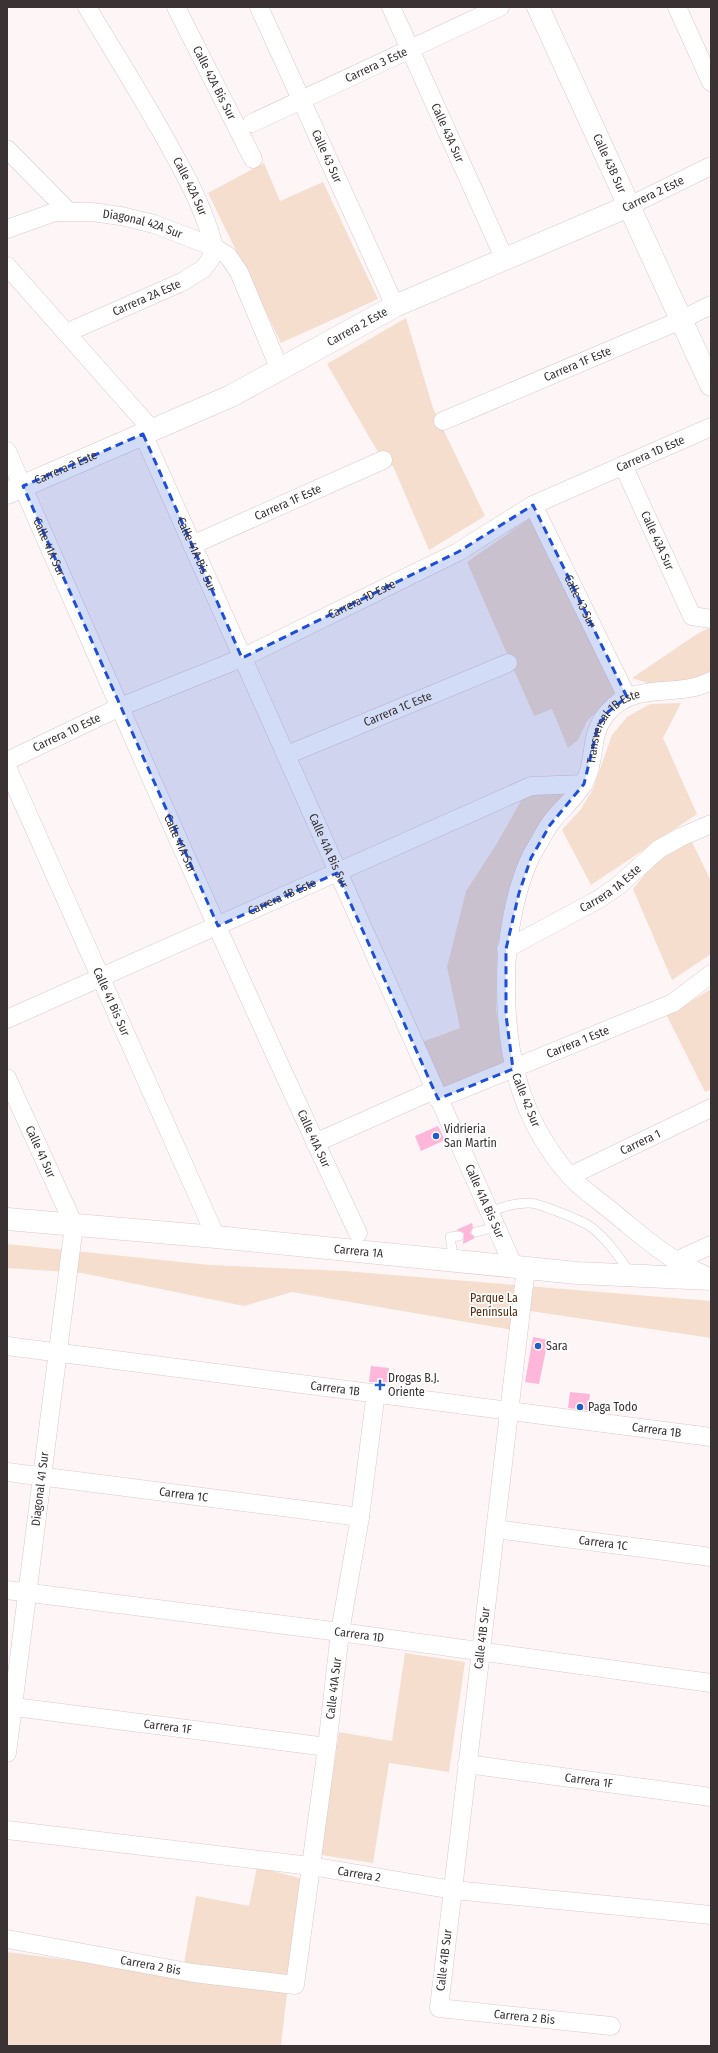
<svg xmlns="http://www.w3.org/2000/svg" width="718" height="2053" font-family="'Fira Sans Condensed',sans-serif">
  <rect width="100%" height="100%" fill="#fef6f6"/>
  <g fill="#f6dece">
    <polygon points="264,163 280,201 323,182 378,299 281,343 208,193"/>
    <polygon points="406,318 433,408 485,516 429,550 393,466 386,466 327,364"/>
    <polygon points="532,517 618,687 610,699 587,721 578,740 568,748 552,709 534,716 467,562"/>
    <polygon points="711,627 711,674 673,685 654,685 632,678 697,634"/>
    <polygon points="681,703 663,738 697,814 591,885 562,830 581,809 593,789 612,735 627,717 650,704"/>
    <polygon points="526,792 566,792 542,825 513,880 497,946 496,1010 504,1066 443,1091 422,1042 460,1028 447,967 466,891 496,845"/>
    <polygon points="691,840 711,881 711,954 672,980 633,889 659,858"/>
    <polygon points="711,989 711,1089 705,1092 667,1016"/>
    <polygon points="7,1244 210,1265 344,1271 711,1301 711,1338 517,1309 513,1330 292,1292 244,1306 82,1273 7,1268"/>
    <polygon points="405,1653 465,1662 449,1772 389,1763 373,1863 321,1855 339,1732 392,1741"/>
    <polygon points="257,1867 300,1878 281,2046 7,2046 7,1952 182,1975 196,1896 249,1906"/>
  </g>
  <g fill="#feb7d9">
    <polygon points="438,1126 445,1140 421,1151 415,1136"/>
    <polygon points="472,1223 473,1227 470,1233 475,1238 463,1244 464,1233 456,1230"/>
    <polygon points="533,1337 548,1340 539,1384 525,1382"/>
    <polygon points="371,1366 389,1368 387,1385 378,1382 369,1382"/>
    <polygon points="570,1392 590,1394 588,1410 568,1408"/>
  </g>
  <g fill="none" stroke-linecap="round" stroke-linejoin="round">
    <defs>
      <g id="service">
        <path d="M489 1213C501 1207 515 1203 528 1203 537 1202 583 1221 591 1227 607 1239 620 1258 631 1274"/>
        <polyline points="476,1232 496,1227"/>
        <polyline points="452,1249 450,1237 459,1236"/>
      </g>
      <g id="minor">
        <path id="s1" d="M87 7C115 54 145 101 171 149 189 181 205 212 214 247"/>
        <path id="s2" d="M176 7 253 159"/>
        <path id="s3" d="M259 7 395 306"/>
        <path id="s4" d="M391 7 505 260"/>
        <polyline points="677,7 711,82"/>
        <path id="s5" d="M252 123 500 7"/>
        <polyline points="7,149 68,211"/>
        <polyline points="629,206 711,166"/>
        <path id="s6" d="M7 229 55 212H92L121 216 154 224 214 247 228 256 239 272 280 370"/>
        <polyline points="7,266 152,430"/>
        <path id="s7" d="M66 333 182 282 203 269 210 260 214 247"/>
        <path id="s8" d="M443 421 681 320 711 305"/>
        <path id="s9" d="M143 434 514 1267"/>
        <path id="s10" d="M7 451C122 712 236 975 358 1233"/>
        <path id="s11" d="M623 465 692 616 711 619"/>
        <path id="s12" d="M533 505 627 697"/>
        <path id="s13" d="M192 545 383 460"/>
        <path id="s14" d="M287 755 508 663"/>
        <path id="s15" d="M7 761 120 707 242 658 458 552 533 505 711 427"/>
        <path id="s16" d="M7 767 216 1237"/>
        <path id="s17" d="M506 949 599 899 618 886 659 849 681 837 711 824"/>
        <path id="s18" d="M7 1019 531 786 584 784"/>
        <path id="s19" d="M7 1078 74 1225 7 1753"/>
        <path id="s20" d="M438 1099 673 1003 711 974"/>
        <polyline points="315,1143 434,1090"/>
        <path id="s21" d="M570 1176 711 1108"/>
        <polyline points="676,1261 711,1245"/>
        <path id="s22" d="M526 1268 439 2008 611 2026"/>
        <path id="s23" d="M710 1278C700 1272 688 1268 678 1262 656 1249 635 1230 615 1214 600 1201 582 1190 569 1175 520 1119 505 1053 506 980 506 941 514 892 531 856 537 846 543 835 549 825 559 811 573 800 582 786 598 762 587 735 608 712 636 680 677 699 711 681"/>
        <path id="s24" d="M7 1346 711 1437"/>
        <path id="s25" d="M7 1472 360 1517"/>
        <path id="s26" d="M495 1529 711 1557"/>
        <path id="s27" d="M7 1590 340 1632 711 1683"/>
        <path id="s28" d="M7 1706 327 1747"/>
        <path id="s29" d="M467 1764 711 1797"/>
        <path id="s30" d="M7 1830 311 1866 453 1890 711 1915"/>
        <path id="s31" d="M7 1939 193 1973 295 1985 327 1747 340 1632 360 1517 376 1392"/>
      </g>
      <g id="tertiary">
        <path id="s32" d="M538 7 711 385"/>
        <path id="s33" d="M7 493 231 396 395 306 629 206"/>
      </g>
      <g id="secondary">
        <path id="s34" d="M7 1219 216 1237 577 1273 711 1279"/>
      </g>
    </defs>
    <use href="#service" stroke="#dcc7ca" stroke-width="10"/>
    <use href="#minor" stroke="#dcc7ca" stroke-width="19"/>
    <use href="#tertiary" stroke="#dcc7ca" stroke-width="23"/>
    <use href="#secondary" stroke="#dcc7ca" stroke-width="23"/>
    <use href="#service" stroke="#fff" stroke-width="9"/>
    <use href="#minor" stroke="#fff" stroke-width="18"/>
    <use href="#tertiary" stroke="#fff" stroke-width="22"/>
    <use href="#secondary" stroke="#fff" stroke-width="22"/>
  </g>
  <path fill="#1d4ed8" fill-opacity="0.2" stroke="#1d4ed8" stroke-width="3" stroke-dasharray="8 5" stroke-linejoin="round" d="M143 434 242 658 458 552 533 505 627 697 608 712 598 726 584 784 550 825 531 858 519 893 506 949V1015L513 1069 438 1099 337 873 218 926 23 486Z"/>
  <g fill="#1f5dc9" stroke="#fff" stroke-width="1.5">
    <circle cx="436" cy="1136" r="4"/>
    <circle cx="538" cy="1346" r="4"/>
    <path d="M378 1379h4v4h4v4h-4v4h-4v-4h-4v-4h4z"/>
    <circle cx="580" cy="1407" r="4"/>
  </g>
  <g text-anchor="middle" stroke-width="3.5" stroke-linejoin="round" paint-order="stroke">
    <g font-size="12" fill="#3a3233" stroke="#fff">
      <text dy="4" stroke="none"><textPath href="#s5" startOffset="137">Carrera 3 Este</textPath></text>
      <text dy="4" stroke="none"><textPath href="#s2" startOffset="85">Calle 42A Bis Sur</textPath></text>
      <text dy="4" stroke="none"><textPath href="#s4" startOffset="138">Calle 43A Sur</textPath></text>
      <text dy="4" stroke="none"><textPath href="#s3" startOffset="164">Calle 43 Sur</textPath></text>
      <text dy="4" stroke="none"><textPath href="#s32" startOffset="172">Calle 43B Sur</textPath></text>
      <text dy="4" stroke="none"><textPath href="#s1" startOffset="207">Calle 42A Sur</textPath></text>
      <text transform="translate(653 194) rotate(-26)" y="4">Carrera 2 Este</text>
      <text dy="4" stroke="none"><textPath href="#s6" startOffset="140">Diagonal 42A Sur</textPath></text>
      <text dy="4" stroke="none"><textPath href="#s7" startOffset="88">Carrera 2A Este</textPath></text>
      <text dy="4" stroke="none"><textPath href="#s33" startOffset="388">Carrera 2 Este</textPath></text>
      <text dy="4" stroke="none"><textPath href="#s8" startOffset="146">Carrera 1F Este</textPath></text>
      <text dy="4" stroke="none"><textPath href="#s15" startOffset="714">Carrera 1D Este</textPath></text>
      <text dy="4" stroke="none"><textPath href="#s33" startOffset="64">Carrera 2 Este</textPath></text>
      <text dy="4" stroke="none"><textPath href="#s13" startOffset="105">Carrera 1F Este</textPath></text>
      <text dy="4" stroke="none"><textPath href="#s11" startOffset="83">Calle 43A Sur</textPath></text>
      <text dy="4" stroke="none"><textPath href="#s10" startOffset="105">Calle 41A Sur</textPath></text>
      <text dy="4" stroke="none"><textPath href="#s9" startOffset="132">Calle 41A Bis Sur</textPath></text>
      <text dy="4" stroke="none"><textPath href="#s15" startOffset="390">Carrera 1D Este</textPath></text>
      <text dy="4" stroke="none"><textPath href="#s12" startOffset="107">Calle 43 Sur</textPath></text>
      <text dy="4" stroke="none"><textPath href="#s14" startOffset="120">Carrera 1C Este</textPath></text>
      <text dy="4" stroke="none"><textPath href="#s23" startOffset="670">Transversal 1B Este</textPath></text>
      <text dy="4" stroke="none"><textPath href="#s15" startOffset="66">Carrera 1D Este</textPath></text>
      <text dy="4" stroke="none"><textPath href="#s10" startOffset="429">Calle 41A Sur</textPath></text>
      <text dy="4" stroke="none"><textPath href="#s9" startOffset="456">Calle 41A Bis Sur</textPath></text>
      <text dy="4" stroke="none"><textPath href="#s17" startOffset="121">Carrera 1A Este</textPath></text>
      <text dy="4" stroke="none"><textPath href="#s18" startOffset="301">Carrera 1B Este</textPath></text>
      <text dy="4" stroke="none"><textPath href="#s16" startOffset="257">Calle 41 Bis Sur</textPath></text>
      <text dy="4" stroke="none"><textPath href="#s20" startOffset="151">Carrera 1 Este</textPath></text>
      <text transform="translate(526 1100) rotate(68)" y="4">Calle 42 Sur</text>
      <text dy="4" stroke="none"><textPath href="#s10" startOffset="753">Calle 41A Sur</textPath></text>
      <text dy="4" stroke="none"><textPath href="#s21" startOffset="78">Carrera 1</textPath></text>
      <text dy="4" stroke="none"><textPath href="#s19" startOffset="81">Calle 41 Sur</textPath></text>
      <text dy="4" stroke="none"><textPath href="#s9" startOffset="840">Calle 41A Bis Sur</textPath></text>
      <text dy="4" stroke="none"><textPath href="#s34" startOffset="353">Carrera 1A</textPath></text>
      <text dy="4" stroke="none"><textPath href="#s24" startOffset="331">Carrera 1B</textPath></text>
      <text dy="4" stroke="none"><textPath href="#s24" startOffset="655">Carrera 1B</textPath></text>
      <text transform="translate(40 1489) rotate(-83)" y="4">Diagonal 41 Sur</text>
      <text dy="4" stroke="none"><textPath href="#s25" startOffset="178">Carrera 1C</textPath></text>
      <text dy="4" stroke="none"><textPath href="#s26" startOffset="109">Carrera 1C</textPath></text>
      <text dy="4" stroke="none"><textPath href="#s27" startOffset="355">Carrera 1D</textPath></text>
      <text transform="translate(482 1638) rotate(-83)" y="4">Calle 41B Sur</text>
      <text dy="4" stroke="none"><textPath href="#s31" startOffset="591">Calle 41A Sur</textPath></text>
      <text dy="4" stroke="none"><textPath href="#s28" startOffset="162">Carrera 1F</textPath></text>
      <text dy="4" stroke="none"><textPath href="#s29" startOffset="123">Carrera 1F</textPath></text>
      <text dy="4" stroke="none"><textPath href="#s30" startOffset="355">Carrera 2</textPath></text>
      <text transform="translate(444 1960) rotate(-83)" y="4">Calle 41B Sur</text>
      <text dy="4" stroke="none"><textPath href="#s31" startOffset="146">Carrera 2 Bis</textPath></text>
      <text dy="4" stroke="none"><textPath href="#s22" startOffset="831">Carrera 2 Bis</textPath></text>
    </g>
    <g font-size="12" fill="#3a3233" stroke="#fff" text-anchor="start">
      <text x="444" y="1133">Vidrieria<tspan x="444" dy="14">San Martin</tspan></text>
      <text x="546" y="1350">Sara</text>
      <text x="388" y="1382">Drogas B.J.<tspan x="388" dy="14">Oriente</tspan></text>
      <text x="588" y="1411">Paga Todo</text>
    </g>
    <g font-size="12" fill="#572e0f" stroke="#fff">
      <text x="494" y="1302">Parque La<tspan x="494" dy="14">Península</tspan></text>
    </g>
  </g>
  <rect width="718" height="2053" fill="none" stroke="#3a3233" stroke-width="16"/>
</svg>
